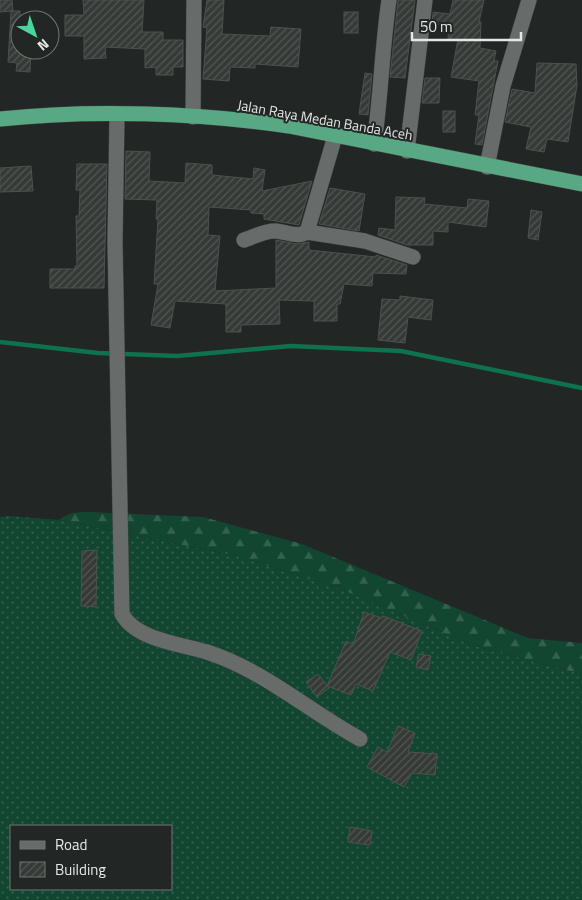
<svg xmlns="http://www.w3.org/2000/svg" width="582" height="900" font-family="'Titillium Web',sans-serif">
  <defs>
    <pattern id="grass-dots" width="8" height="8" patternUnits="userSpaceOnUse" patternTransform="scale(1.25)"><rect width="8" height="8" fill="#124631"/><path d="M2 2h.1M6 6h.1" fill="none" stroke="#34614f" stroke-width="1.8" stroke-linecap="round"/></pattern>
    <pattern id="forest-firs" width="22" height="20" patternUnits="userSpaceOnUse" patternTransform="scale(1.25)"><rect width="22" height="20" fill="#124631"/><path d="M5 1l3.5 6h-7zM16 11l3.5 6h-7z" fill="#34614f"/></pattern>
    <pattern id="building-hatch" width="6" height="6" patternUnits="userSpaceOnUse" patternTransform="scale(1.25)"><rect width="6" height="6" fill="#353a37"/><path d="M-1 1l2-2M0 6l6-6M5 7l2-2" fill="none" stroke="#525654"/></pattern>
  </defs>
  <rect width="100%" height="100%" fill="#222624"/>
  <path fill="url(#grass-dots)" fill-rule="evenodd" d="M9 516 59 520 237 556 338 588 475 646 582 674V900H0V517ZM11 826H171V889H11Z"/>
  <path fill="url(#forest-firs)" d="M89 512 203 517 302 544 528 638 582 643V674L475 646 338 588 237 556 59 520C68 512 78 512 89 512Z"/>
  <g fill="none" stroke-linecap="round" stroke-linejoin="round">
    <polyline stroke="#0e724e" stroke-width="4.5" points="0,342 98,353 177,356 291,346 401,351 582,388"/>
  </g>
  <g fill="url(#building-hatch)" stroke="#4c514f">
    <polygon points="0,0 12,0 13,11 0,12"/>
    <polygon points="83,0 144,0 142,32 163,32 163,40 183,40 183,67 173,67 173,75 156,75 156,67 145,68 145,49 105,47 106,58 84,59 84,36 65,36 65,15 84,15"/>
    <polygon points="207,0 224,0 222,34 270,36 271,27 301,29 298,67 255,64 255,68 230,67 229,81 203,79 207,28 203,27"/>
    <polygon points="398,0 415,0 405,78 390,77"/>
    <polygon points="453,0 484,0 479,22 481,22 480,48 496,51 494,61 498,61 482,145 475,144 479,115 475,115 479,81 451,77 458,39 448,39 449,26 432,23 433,12 450,14"/>
    <polygon points="11,11 20,11 20,50 31,50 30,72 16,71 17,63 8,62"/>
    <rect x="344" y="12" width="14" height="21"/>
    <polygon points="537,63 576,64 577,85 568,142 547,139 544,152 526,149 531,127 505,122 512,89 535,93"/>
    <polygon points="365,73 372,74 368,115 359,114"/>
    <polygon points="425,78 440,78 439,103 422,103"/>
    <rect x="443" y="111" width="12" height="21"/>
    <polygon points="126,151 150,152 149,181 185,183 186,163 212,165 212,175 253,179 254,168 265,170 262,191 312,181 299,225 264,219 264,214 251,213 251,210 209,207 208,235 220,236 215,291 276,288 276,240 296,244 309,242 309,250 376,257 376,255 407,265 406,274 373,273 372,286 344,284 340,304 337,304 337,321 314,321 314,301 279,300 280,324 241,325 241,332 226,332 226,304 175,301 170,328 151,325 158,284 154,284 158,219 156,219 157,200 125,199"/>
    <polygon points="77,164 107,164 104,288 50,288 50,269 75,269 75,266 77,266 76,216 79,216 80,190 76,190"/>
    <polygon points="31,166 33,191 0,192 0,168"/>
    <polygon points="330,188 365,194 359,231 319,224"/>
    <polygon points="396,197 425,198 424,204 467,208 468,199 489,201 486,227 448,222 448,232 433,231 433,245 407,245 378,235 379,228 395,230"/>
    <polygon points="531,210 542,212 538,240 528,238"/>
    <polygon points="400,296 433,300 431,320 408,317 405,343 378,340 382,299 400,300"/>
    <polygon points="97,550 96,607 81,606 82,551"/>
    <polygon points="364,612 382,618 383,616 422,631 411,660 390,652 373,691 356,684 351,695 327,686 346,641 353,645"/>
    <polygon points="419,654 431,656 428,670 416,667"/>
    <polygon points="318,674 329,688 317,697 306,682"/>
    <polygon points="398,726 415,733 408,752 437,754 435,775 412,773 404,787 367,767 378,747 387,752"/>
    <polygon points="350,827 372,831 370,845 348,842"/>
  </g>
  <g fill="none" stroke-linecap="round" stroke-linejoin="round">
    <defs>
      <g id="street">
        <path d="M117 115 115 242 122 614C136 640 181 644 207 652 265 671 307 710 360 739"/>
        <polyline points="193,117 194,0"/>
        <path d="M374 144C381 96 382 48 389 0"/>
        <polyline points="407,151 425,0"/>
        <polyline points="487,167 503,86 529,0"/>
        <polyline points="307,232 365,241 413,257"/>
        <path d="M244 240C254 237 265 230 276 231 287 232 297 238 307 232L335 136"/>
      </g>
      <path id="highway" d="M0 119C91 109 199 113 289 126L582 184"/>
    </defs>
    <use href="#street" stroke="#3f4341" stroke-width="16"/>
    <use href="#highway" stroke="#3f4341" stroke-width="16"/>
    <use href="#street" stroke="#676c6a" stroke-width="15"/>
    <use href="#highway" stroke="#58a883" stroke-width="15"/>
  </g>
  <g text-anchor="middle" stroke-width="4" stroke-linejoin="round" paint-order="stroke">
    <g font-size="14" fill="#e5e8e6" stroke="#222624">
      <text transform="translate(325 120) rotate(10)" y="5">Jalan Raya Medan Banda Aceh</text>
    </g>
  </g>
  <rect x="10" y="825" width="162" height="65" fill="#222624" stroke="#707472"/>
  <rect x="20" y="841" width="25" height="8" fill="#676c6a" stroke="#707472"/>
  <text x="55" y="850" font-size="15" fill="#e5e8e6">Road</text>
  <rect x="20" y="862" width="25" height="15" fill="url(#building-hatch)" stroke="#707472"/>
  <text x="55" y="875" font-size="15" fill="#e5e8e6">Building</text>
  <g transform="translate(35 35) rotate(140)"><circle r="24" fill="#222624" stroke="#707472"/>
  <path d="M0-4L9 19L0 12L-9 19Z" fill="#4bd49b"/>
  <text y="-8" font-size="14" font-weight="bold" text-anchor="middle" fill="#e5e8e6">N</text>
  </g>
  <path d="M412 32v8h109v-8" fill="none" stroke="#e5e8e6" stroke-width="2.5"/>
  <text x="420" y="32" font-size="15" fill="#e5e8e6" stroke="#222624" stroke-width="4" paint-order="stroke">50 m</text>
</svg>
